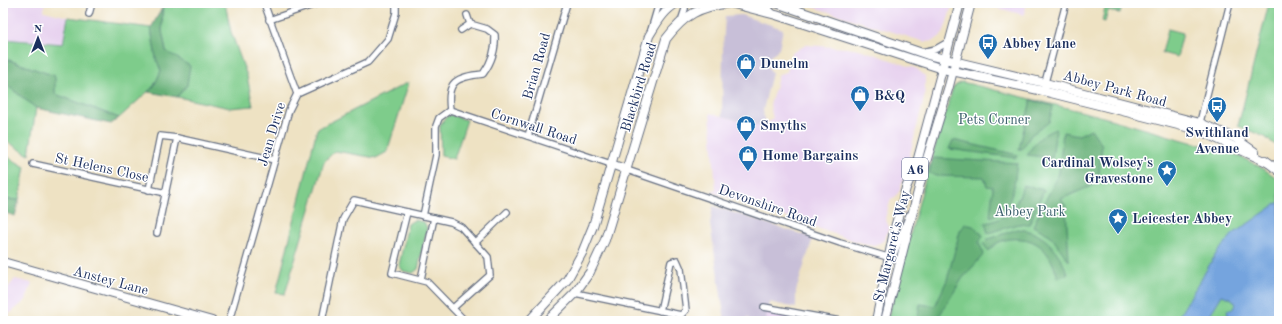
<svg xmlns="http://www.w3.org/2000/svg" width="1282" height="324" font-family="'Old Standard TT',serif">
  <rect width="100%" height="100%" fill="#fff"/>
  <filter id="ink" filterUnits="userSpaceOnUse"><feTurbulence type="fractalNoise" baseFrequency=".025" numOctaves="2"/><feDisplacementMap in="SourceGraphic" scale="8" xChannelSelector="R" yChannelSelector="G"/><feConvolveMatrix kernelMatrix="1 2 1 2 8 2 1 2 1" color-interpolation-filters="sRGB"/></filter>
  <filter id="wash" filterUnits="userSpaceOnUse"><feTurbulence type="fractalNoise" baseFrequency=".012" numOctaves="4" result="noise"/><feDisplacementMap in="SourceGraphic" scale="16" xChannelSelector="R" yChannelSelector="G"/><feGaussianBlur stdDeviation="0.9" result="paint"/><feColorMatrix in="noise" values="0 0 0 0 0 0 0 0 0 0 0 0 0 0 0 0 0 1.4 0 .05"/><feComposite in="paint" operator="in"/></filter>
  <g filter="url(#wash)">
    <rect width="100%" height="100%" fill="#eee2c3"/>
    <g fill="#e7d2ef">
      <polygon points="3,3 45,3 44,11 68,17 63,44 3,39"/>
      <polygon points="800,3 953,3 943,34 934,41 925,42"/>
      <polygon points="979,3 1027,3 1024,15"/>
      <polygon points="806,45 859,49 917,69 925,76 925,94 907,166 900,190 895,197 891,199 885,218 889,227 885,239 880,243 874,245 858,242 712,192 716,189 710,113 765,127 766,124 773,119 770,105 779,74 787,72 792,53"/>
      <polygon points="15,279 32,283 26,300 7,316 3,312 3,294"/>
      <polygon points="767,312 821,321 766,321"/>
    </g>
    <g fill="#c8bfd8">
      <polygon points="741,15 783,29 779,49 771,55 768,67 772,73 763,110 765,127 722,116 723,46 725,16"/>
      <polygon points="713,206 813,238 796,291 796,308 769,302 766,321 749,321 748,318 739,321 725,321 710,224"/>
    </g>
    <g fill="#7ecc8b" stroke="#4c7e74">
      <polygon points="163,3 225,3 231,32 247,76 253,106 230,108 177,97 187,85 175,58 166,51 162,31"/>
      <polygon points="1106,3 1122,5 1120,13 1108,11 1105,22 1102,21"/>
      <polygon points="1269,3 1279,3 1279,148 1265,137 1238,126"/>
      <polygon points="68,17 151,28 156,58 161,71 154,86 119,118 55,94 54,76 3,58 3,39 63,44"/>
      <polygon points="1168,29 1183,33 1177,57 1162,53"/>
      <polygon points="3,82 36,108 29,155 3,139"/>
      <polygon points="409,82 387,152 376,158 335,151 324,162 285,294 276,293 317,129"/>
      <path d="M962 82 1096 115 1236 155C1251 162 1266 169 1279 180V321H887L925 180 953 88 957 84Z"/>
      <polygon points="451,115 467,120 454,159 441,156 440,125 447,116"/>
      <polygon points="3,154 25,167 19,200 3,199"/>
      <polygon points="414,220 424,222 427,228 418,269 413,273 403,271 399,265 408,224"/>
    </g>
    <g fill="#66b077" stroke="#40706a">
      <polygon points="162,8 162,31 166,51 190,66 187,85 177,97 148,92 154,86 161,71 156,58 151,28"/>
      <polygon points="3,58 55,76 55,94 119,118 111,124 36,108 3,82"/>
      <polygon points="1031,100 1053,106 1049,122 1031,135 1022,149 1019,149"/>
      <path d="M1056 129 1052 158 1027 155C1035 142 1041 134 1056 129Z"/>
      <polygon points="1091,129 1102,145 1098,183 1061,199 1066,206 1069,261 1050,235 1033,226 1059,173 1063,132 1079,135"/>
      <polygon points="953,140 1018,155 1017,158 949,149"/>
      <path d="M933 158 1017 163C1014 185 1014 210 990 217L993 187 987 186 984 177 936 176 929 173Z"/>
      <path d="M1023 185 1044 190 1029 225 1018 224 988 233 985 223C1007 220 1018 205 1023 185Z"/>
      <polygon points="3,199 19,200 15,216 3,212"/>
      <polygon points="965,224 973,226 983,235 979,243 984,254 962,279 936,321 917,321 920,304 935,306 947,280 960,231"/>
      <path d="M1018 229C1046 232 1058 251 1068 274L1058 278C1051 253 1039 236 1010 239 1002 240 993 244 989 251L983 244 988 239Z"/>
    </g>
    <polygon fill="#74a4de" stroke="#486a9e" points="1279,202 1279,321 1232,321 1228,316 1227,310 1233,308 1236,304 1232,299 1222,295 1206,321 1176,321 1216,254 1233,234"/>
  </g>
  <g filter="url(#ink)">
    <g fill="none" stroke-linecap="round" stroke-linejoin="round">
      <defs>
        <g id="street">
          <polyline points="264,3 297,94"/>
          <polyline points="754,3 769,9 774,14"/>
          <polyline points="89,14 92,3"/>
          <polyline points="269,20 319,3"/>
          <polyline points="681,21 685,9 685,3"/>
          <polyline points="461,30 470,24 467,15"/>
          <polyline points="651,30 659,3"/>
          <polyline points="921,52 936,49 950,41"/>
          <polyline points="1044,86 1066,3"/>
          <polyline points="450,110 611,164"/>
          <polyline points="1199,126 1230,3"/>
          <polyline points="528,136 567,3"/>
          <polyline points="33,164 166,193"/>
          <polyline points="627,170 840,243 901,261"/>
          <polyline points="149,190 160,136 177,138"/>
          <polyline points="407,212 392,273 427,282 465,321"/>
          <path d="M423 216 436 155V126L439 118 450 110C446 81 456 77 483 74 491 63 496 49 495 35L487 29 470 24"/>
          <polyline points="157,233 177,138 275,160"/>
          <polyline points="475,243 507,212"/>
          <polyline points="889,257 894,254 909,215"/>
          <polyline points="421,279 434,218"/>
          <polyline points="575,293 681,315 686,310 681,269 677,260 671,262 660,311"/>
          <polyline points="764,307 840,321"/>
          <polyline points="229,321 289,110 297,94 368,62 388,39 396,13 396,3"/>
          <polyline points="322,321 343,219 354,200 451,222 461,227 488,257 490,275 453,308"/>
        </g>
        <g id="secondary">
          <polyline points="730,3 776,15 943,69 1043,91 1198,130 1269,163"/>
          <polyline points="776,3 928,55 1045,83 1200,123 1235,138 1255,152"/>
          <polyline points="1265,160 1279,171"/>
          <polyline points="611,164 627,170"/>
          <polyline points="3,262 212,321"/>
          <path d="M529 321 567 280 582 253 593 226 649 36C657 23 663 11 677 3"/>
          <path d="M547 321 575 293 590 272 605 240 666 39C685 14 699 7 730 3"/>
        </g>
        <g id="primary">
          <polyline points="876,321 894,231 906,188 917,162 960,3"/>
          <polyline points="885,321 923,172 949,86 971,3"/>
        </g>
      </defs>
      <use href="#street" stroke="#656e81" stroke-width="8"/>
      <use href="#secondary" stroke="#656e81" stroke-width="10"/>
      <use href="#primary" stroke="#656e81" stroke-width="10"/>
      <use href="#street" stroke="#fff" stroke-width="5.5"/>
      <use href="#secondary" stroke="#fff" stroke-width="8"/>
      <use href="#primary" stroke="#fff" stroke-width="8"/>
    </g>
  </g>
  <defs>
    <symbol id="bus-pin" viewBox="-11 -11 22 30"><path d="M0 17L-7.5 6A9.5 9.5 0 1 1 7.5 6Z" fill="#1f6fb2" stroke="#fff"/><path d="M-5-6H5V4H4V6H2V4H-2V6H-4V4H-5ZM-3.5-4V0h7V-4ZM-3.5 1.2v1.5H-2V1.2ZM2 1.2v1.5H3.5V1.2Z" fill="#fff"/></symbol>
    <symbol id="shop-pin" viewBox="-11 -11 22 30"><path d="M0 17L-7.5 6A9.5 9.5 0 1 1 7.5 6Z" fill="#1f6fb2" stroke="#fff"/><path d="M-5-2.5h2.3a2.7 3.5 0 0 1 5.4 0H5L5.5 6h-11ZM-1.5-2.5h3a1.5 2.3 0 0 0-3 0Z" fill="#fff"/></symbol>
    <symbol id="sight-pin" viewBox="-11 -11 22 30"><path d="M0 17L-7.5 6A9.5 9.5 0 1 1 7.5 6Z" fill="#1f6fb2" stroke="#fff"/><path d="M0-6L1.8-2.2L6-1.7L2.9 1.2L3.7 5.4L0 3.3L-3.7 5.4L-2.9 1.2L-6-1.7L-1.8-2.2Z" fill="#fff"/></symbol>
  </defs>
  <g fill-rule="evenodd">
    <use href="#bus-pin" x="977" y="32" width="22" height="30"/>
    <use href="#shop-pin" x="735" y="52" width="22" height="30"/>
    <use href="#shop-pin" x="849" y="84" width="22" height="30"/>
    <use href="#bus-pin" x="1206" y="95" width="22" height="30"/>
    <use href="#shop-pin" x="735" y="114" width="22" height="30"/>
    <use href="#shop-pin" x="737" y="144" width="22" height="30"/>
    <use href="#sight-pin" x="1156" y="159" width="22" height="30"/>
    <use href="#sight-pin" x="1107" y="207" width="22" height="30"/>
  </g>
  <g text-anchor="middle" stroke-width="3" stroke-linejoin="round" paint-order="stroke">
    <rect fill="#fff" stroke="#5f6d8e" stroke-width="1" x="902" y="158" width="26" height="22" rx="3"/>
    <g font-size="13" font-weight="bold" fill="#1b2f5e">
      <text x="915" y="174">A6</text>
    </g>
    <g font-size="14" font-weight="bold" fill="#1b2f5e" stroke="#fff" text-anchor="start">
      <text x="1002" y="48">Abbey Lane</text>
      <text x="760" y="68">Dunelm</text>
      <text x="874" y="100">B&amp;Q</text>
      <text x="760" y="130">Smyths</text>
      <text x="1217" y="137" text-anchor="middle">Swithland<tspan x="1217" dy="16">Avenue</tspan></text>
      <text x="762" y="160">Home Bargains</text>
      <text x="1153" y="167" text-anchor="end">Cardinal Wolsey's<tspan x="1153" dy="16">Gravestone</tspan></text>
      <text x="1132" y="223">Leicester Abbey</text>
    </g>
    <g font-size="14" fill="#1b2f5e" stroke="#fff">
      <text transform="translate(536 66) rotate(-74)" y="5">Brian Road</text>
      <text transform="translate(638 87) rotate(-73)" y="5">Blackbird Road</text>
      <text transform="translate(1115 88) rotate(15)" y="5">Abbey Park Road</text>
      <text transform="translate(534 126) rotate(18)" y="5">Cornwall Road</text>
      <text transform="translate(271 134) rotate(-73)" y="5">Jean Drive</text>
      <text transform="translate(102 167) rotate(12)" y="5">St Helens Close</text>
      <text transform="translate(768 205) rotate(19)" y="5">Devonshire Road</text>
      <text transform="translate(891 246) rotate(-76)" y="5">St Margaret's Way</text>
      <text transform="translate(111 280) rotate(15)" y="5">Anstey Lane</text>
    </g>
    <g font-size="14" fill="#395e6c" stroke="#fff">
      <text x="994" y="124">Pets Corner</text>
      <text x="1030" y="216">Abbey Park</text>
    </g>
  </g>
  <rect width="1282" height="324" fill="none" stroke="#fff" stroke-width="16"/>
  <g transform="translate(38 38)" stroke="#ffffff" stroke-width="3" paint-order="stroke">
  <path d="M0-3L7 15L0 10L-7 15Z" fill="#1b2f5e"/>
  <text y="-6" font-size="11" font-weight="bold" text-anchor="middle" fill="#1b2f5e">N</text>
  </g>
</svg>
